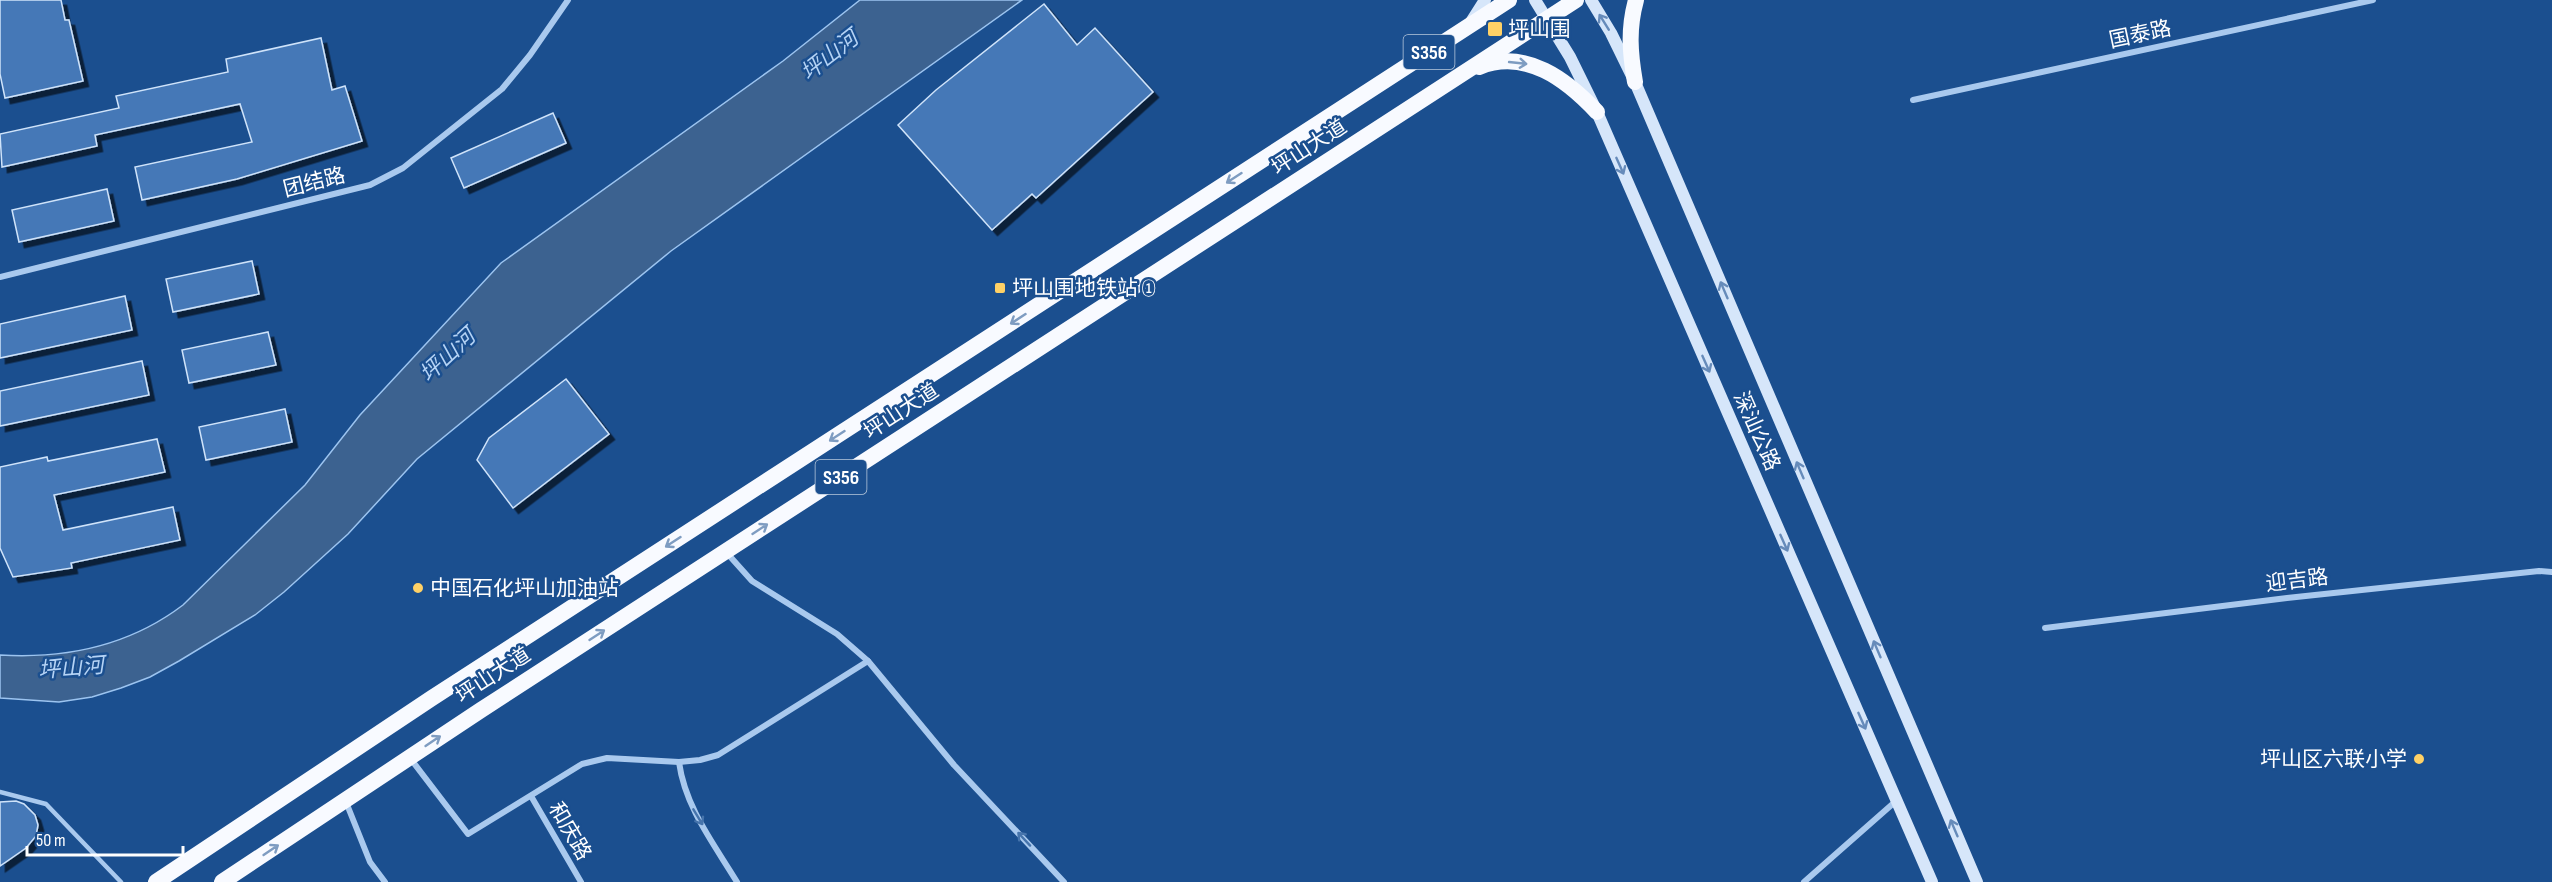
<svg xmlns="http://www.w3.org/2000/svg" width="2552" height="882" font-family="'Sofia Sans Condensed','Noto Sans SC',sans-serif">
  <defs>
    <filter id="shadow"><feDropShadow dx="5.5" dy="5.5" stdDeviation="0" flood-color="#0009"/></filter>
  </defs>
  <rect width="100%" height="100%" fill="#1b4f8f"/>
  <path fill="#3c6290" stroke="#9cc4f0" stroke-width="1.5" d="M860 0H1022L671 251 417 459 348 534 284 592 255 615 179 661 150 677 121 688 92 697 59 702 0 698V655C67 659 129 646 183 605L305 485 360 415 501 263 783 61Z"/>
  <g fill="#4478b7" stroke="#cfe3fa" stroke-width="1.5" filter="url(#shadow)">
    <polygon points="0,0 61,0 65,20 69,20 83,81 5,98 0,74"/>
    <polygon points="1044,4 1077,45 1095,28 1153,92 1036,198 1032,194 992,230 898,125 936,90"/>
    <polygon points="321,38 332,90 345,86 362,141 237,179 142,200 135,167 252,142 240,104 95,135 97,146 2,167 0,134 119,108 116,96 228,72 226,59"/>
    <polygon points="553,113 566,143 464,188 451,158"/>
    <polygon points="107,189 114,221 19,242 12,210"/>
    <polygon points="252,261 259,294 173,312 166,279"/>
    <polygon points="125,296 132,330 0,358 0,324"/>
    <polygon points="268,332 276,365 189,383 182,350"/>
    <polygon points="142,361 149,395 0,426 0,391"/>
    <polygon points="566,379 609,434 513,508 477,460 489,438"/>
    <polygon points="285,409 292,442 206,460 199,427"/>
    <polygon points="157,439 165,472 54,495 63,530 173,507 180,540 71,563 72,568 13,577 0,548 0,467 47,457 48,461"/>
    <polygon points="16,801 24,804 35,815 38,825 36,836 26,848 0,866 0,802"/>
  </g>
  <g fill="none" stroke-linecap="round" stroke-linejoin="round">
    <polyline stroke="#a9c9ee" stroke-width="4.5" points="0,792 46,804 121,882"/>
    <g stroke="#a9c9ee" stroke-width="6">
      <polyline points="1913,100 2373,0"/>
      <polyline points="0,277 370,185 403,168 502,89 530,55 568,0"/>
      <polyline points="726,552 752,581 837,634 868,661 954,765 1064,882"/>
      <polyline points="2045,628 2287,598 2539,571 2552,572"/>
      <polyline points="410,758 468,834 582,764 607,758 679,762 700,760 718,755 868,661"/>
      <path d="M679 762C685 807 714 844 737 882"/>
      <polyline points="531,796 581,882"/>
      <polyline points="346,802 370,862 385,882"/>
      <polyline points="1804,882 1896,801"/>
    </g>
    <g stroke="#d6e6fa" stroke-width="12">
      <polyline points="1535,0 1570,57 1597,112 1932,882"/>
      <polyline points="1591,0 1611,33 1635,82 1977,882"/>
      <polyline points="1471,22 1485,0"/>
    </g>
    <g stroke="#f8faff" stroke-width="16">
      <path d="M1479 67C1526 48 1567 80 1597 112"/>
      <path d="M1635 82C1630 53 1628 29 1636 0"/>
      <polyline points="156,882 432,698 1509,0"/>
      <polyline points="222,882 481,710 1576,0"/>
    </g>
  </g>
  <defs><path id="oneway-shaft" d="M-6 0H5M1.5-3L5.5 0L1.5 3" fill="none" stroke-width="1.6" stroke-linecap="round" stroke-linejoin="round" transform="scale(1.5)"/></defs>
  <g stroke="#668bba">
    <use href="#oneway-shaft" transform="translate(1604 22) rotate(-122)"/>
    <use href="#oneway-shaft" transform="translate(1620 166) rotate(66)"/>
    <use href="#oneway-shaft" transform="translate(1724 290) rotate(-113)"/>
    <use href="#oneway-shaft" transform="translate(1706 364) rotate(66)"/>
    <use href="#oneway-shaft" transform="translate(1800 470) rotate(-113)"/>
    <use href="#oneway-shaft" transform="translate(1784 543) rotate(66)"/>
    <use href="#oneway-shaft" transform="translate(1877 649) rotate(-113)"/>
    <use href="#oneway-shaft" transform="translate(1862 721) rotate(66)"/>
    <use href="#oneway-shaft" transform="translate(1954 828) rotate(-113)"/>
  </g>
  <g stroke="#7e9cc1">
    <use href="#oneway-shaft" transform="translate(1518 63) rotate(6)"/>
    <use href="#oneway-shaft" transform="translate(1234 178) rotate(147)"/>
    <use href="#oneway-shaft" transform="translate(1018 319) rotate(147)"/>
    <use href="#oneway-shaft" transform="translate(837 436) rotate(147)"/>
    <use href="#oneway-shaft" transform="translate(760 529) rotate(-33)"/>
    <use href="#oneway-shaft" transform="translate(673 542) rotate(147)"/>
    <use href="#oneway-shaft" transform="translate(597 635) rotate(-33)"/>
    <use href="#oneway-shaft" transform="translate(433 741) rotate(-34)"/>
    <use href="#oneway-shaft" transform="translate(271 850) rotate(-34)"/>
  </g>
  <g stroke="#4674ac">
    <use href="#oneway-shaft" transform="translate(698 817) rotate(59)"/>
    <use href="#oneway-shaft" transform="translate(1024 839) rotate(-133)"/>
  </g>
  <g fill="#ffd166" stroke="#1b4f8f" stroke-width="2">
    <rect x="1487" y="21" width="16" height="16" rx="3"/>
    <rect x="994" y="282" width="12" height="12" rx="3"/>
    <circle cx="418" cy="588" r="6"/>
    <circle cx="2419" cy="759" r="6"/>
  </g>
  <g text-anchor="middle" stroke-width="5" stroke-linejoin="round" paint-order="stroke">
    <g fill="#1b4f8f" stroke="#bbcadd" stroke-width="1.5">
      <rect x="1403.5" y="35" width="51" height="34" rx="4.5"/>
      <rect x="815.5" y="460" width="51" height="34" rx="4.5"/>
    </g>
    <g font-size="20" font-weight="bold" fill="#fff">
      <text x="1429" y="59">S356</text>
      <text x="841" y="484">S356</text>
    </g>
    <g font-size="21" fill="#fff" stroke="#1b4f8f" text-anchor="start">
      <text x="1508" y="36">坪山围</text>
      <text x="1012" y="295">坪山围地铁站 ①</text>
      <text x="430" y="595">中国石化坪山加油站</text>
      <text x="2407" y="766" text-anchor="end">坪山区六联小学</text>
    </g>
    <g font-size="21" fill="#fff" stroke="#1b4f8f">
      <text transform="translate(2140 34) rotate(-12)" y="7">国泰路</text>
      <text transform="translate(1309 147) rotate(-33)" y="7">坪山大道</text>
      <text transform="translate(314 182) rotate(-14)" y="7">团结路</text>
      <text transform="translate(901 411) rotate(-33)" y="7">坪山大道</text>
      <text transform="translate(1757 431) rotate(66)" y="7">深汕公路</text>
      <text transform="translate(2297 580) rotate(-7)" y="7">迎吉路</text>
      <text transform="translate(493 675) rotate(-33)" y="7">坪山大道</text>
      <text transform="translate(570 831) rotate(60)" y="7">和庆路</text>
    </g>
    <g font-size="22" font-style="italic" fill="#b5d3f5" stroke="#1b4f8f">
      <text transform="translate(829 55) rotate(-38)" y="8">坪山河</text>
      <text transform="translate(447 355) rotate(-43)" y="8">坪山河</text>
      <text transform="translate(71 667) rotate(-5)" y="8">坪山河</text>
    </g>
  </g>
  <path d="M27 846v9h156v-9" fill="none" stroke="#ffffff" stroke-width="3"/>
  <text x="36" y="846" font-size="18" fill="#ffffff" stroke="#1b4f8f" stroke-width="4.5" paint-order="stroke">50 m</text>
</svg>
